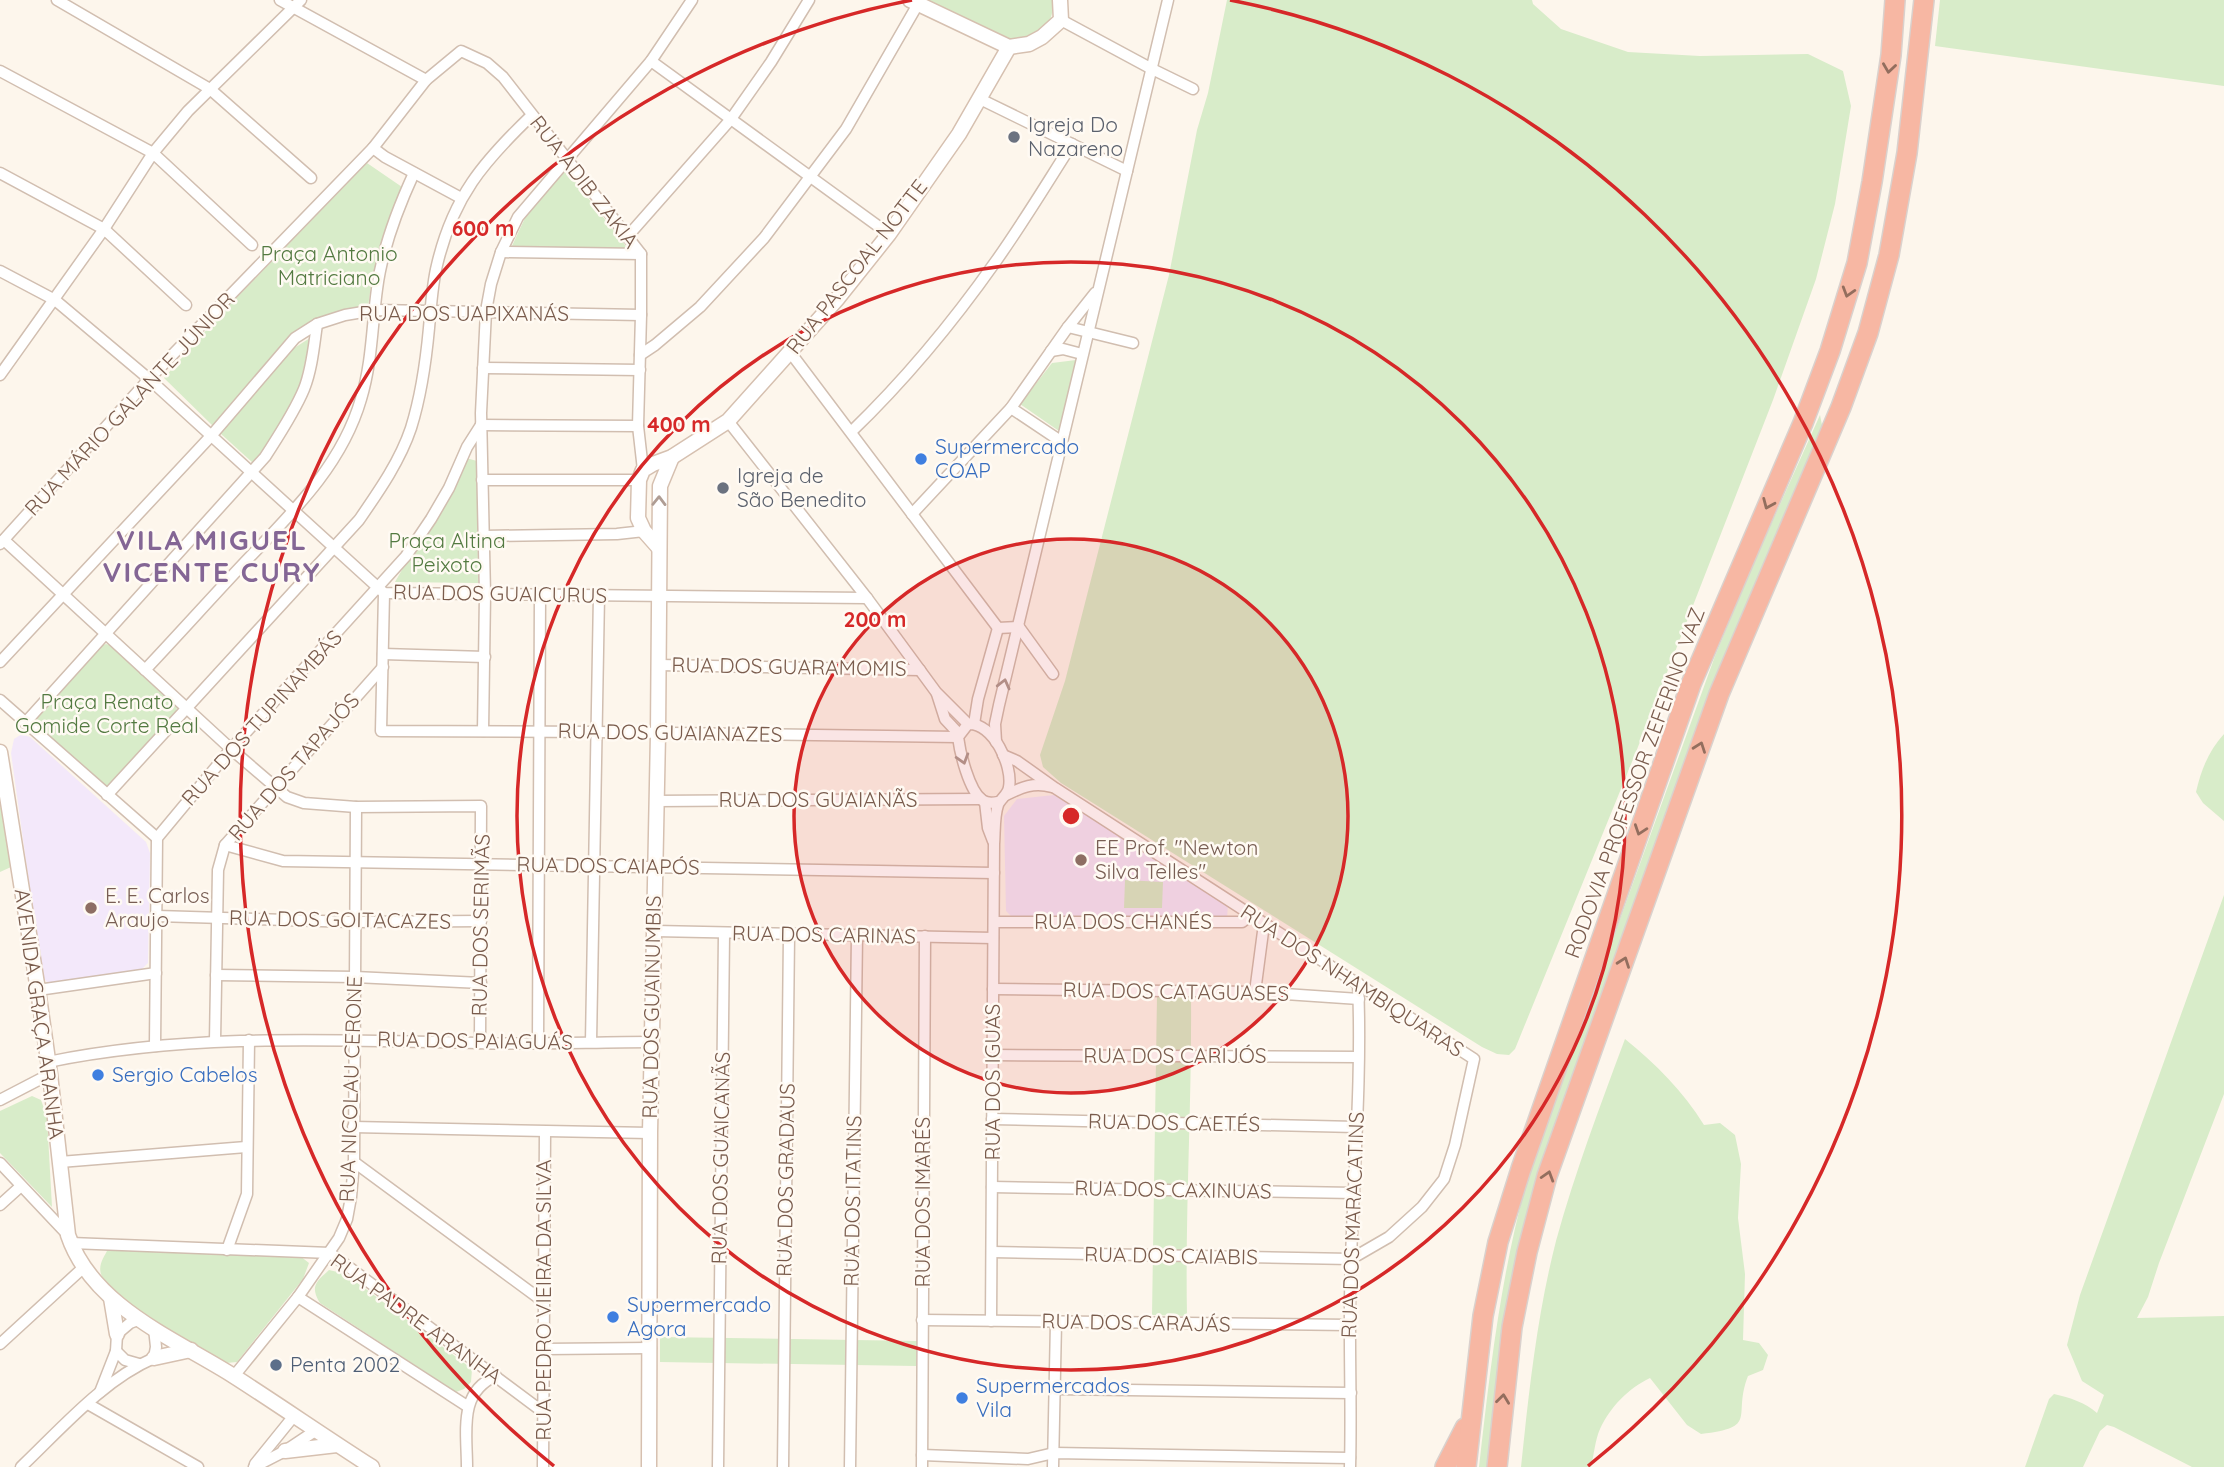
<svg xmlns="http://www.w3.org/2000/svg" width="2224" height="1467" font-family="Quicksand,sans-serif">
  <rect width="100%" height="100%" fill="#fdf6ec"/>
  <g fill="#f3e8fa">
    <polygon points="22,734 30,737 146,842 150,853 148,963 141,970 55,983 47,982 42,976 11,753 14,739"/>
    <polygon points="1054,795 1228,905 1227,918 1012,917 1006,911 1004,816 1017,799"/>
  </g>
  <g fill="#d8ecc9">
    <path d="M927 0H1054C1051 30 1042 43 1008 39Z"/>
    <polygon points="1227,0 1532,0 1533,4 1561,29 1628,52 1700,56 1808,54 1843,71 1851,106 1835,204 1816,279 1773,400 1636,752 1515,1049 1509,1055 1497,1054 1482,1047 1061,783 1043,767 1040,755 1065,681 1169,275 1197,130 1208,93"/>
    <polygon points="1940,0 2224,0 2224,86 1935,46"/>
    <path d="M367 163 402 187C385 226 373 265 368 307L342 311 318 318 298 331 213 426 164 378 216 319Z"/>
    <polygon points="566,170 629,250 511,248 525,218"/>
    <polygon points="310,338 299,391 266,451 253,463 220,433 291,350"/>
    <polygon points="1076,360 1059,431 1020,404 1052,363"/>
    <path d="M1820 415 1824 435 1569 1098 1491 1467H1479C1491 1361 1502 1265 1532 1163L1715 656 1751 569Z"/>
    <polygon points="466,458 477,461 478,583 395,582"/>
    <polygon points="106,644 116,647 174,700 177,708 173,720 111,785 105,787 38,726 37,718 39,709 96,648"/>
    <path d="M2224 734V821L2203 803 2196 792C2201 770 2209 750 2224 734Z"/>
    <polygon points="0,803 11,867 0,872"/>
    <polygon points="1125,880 1163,882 1162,908 1124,908"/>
    <path d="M2224 895V1094L2159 1263 2148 1297 2137 1318 2224 1316V1467H2192L2114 1427 2107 1425 2100 1431 2083 1467H2025L2049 1399 2054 1394C2070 1398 2085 1402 2097 1413L2104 1395 2082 1381 2067 1345 2080 1295Z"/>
    <path d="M1157 996H1191C1192 1103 1185 1209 1187 1316L1152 1315Z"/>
    <path d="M1625 1039C1656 1064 1683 1091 1704 1125L1720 1123 1735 1135 1741 1164 1738 1218 1745 1274 1743 1340 1759 1343 1768 1355 1763 1370 1748 1376C1732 1417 1760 1427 1701 1434L1687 1425 1650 1378C1629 1388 1610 1407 1600 1429 1595 1440 1594 1455 1591 1467H1521C1529 1391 1537 1315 1556 1241 1575 1172 1600 1106 1625 1039Z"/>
    <polygon points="32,1096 41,1100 47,1117 52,1207 0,1153 0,1111"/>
    <path d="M108 1249 300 1256 309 1263 303 1279 237 1362 226 1363 213 1357C188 1342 109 1300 101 1274 98 1265 104 1257 108 1249Z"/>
    <path d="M329 1270 346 1274 472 1369 471 1382 464 1389 456 1392 320 1303C310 1286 316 1282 329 1270Z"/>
    <polygon points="660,1337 917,1341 916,1366 660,1362"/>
  </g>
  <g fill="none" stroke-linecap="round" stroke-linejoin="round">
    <defs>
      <g id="street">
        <polyline points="57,0 210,89 311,178"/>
        <polyline points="280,0 426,80"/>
        <polyline points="1061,20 1152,69 1193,89"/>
        <polyline points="651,61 889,234"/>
        <polyline points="0,71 153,153 252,245"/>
        <polyline points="980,99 1127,171"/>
        <polyline points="373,148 385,157 461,198"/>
        <polyline points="0,173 104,229 186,305"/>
        <polyline points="627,237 731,119 771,62 809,0"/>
        <polyline points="501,252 641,254"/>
        <polyline points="0,271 55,300 149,379 384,593 867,598"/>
        <polyline points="1068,327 1133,343"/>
        <polyline points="1051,351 1063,349 1082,354"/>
        <polyline points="790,352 998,628 1019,627"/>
        <polyline points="640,355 655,345 700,307 764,238 846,129 918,4"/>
        <polyline points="483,368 640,370"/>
        <polyline points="0,375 104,229 153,153 188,111 301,0"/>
        <polyline points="1011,408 1062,442"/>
        <polyline points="728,421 867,598 936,692 968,724"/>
        <polyline points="481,425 638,426"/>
        <path d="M851 432C905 380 953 322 996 261 1023 223 1047 183 1072 144"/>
        <polyline points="482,480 639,480"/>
        <polyline points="912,514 1011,408 1068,327 1095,293"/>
        <polyline points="484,536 617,534 644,531"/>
        <polyline points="4,540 231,749 287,797 304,803 356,807 481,806 480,1043"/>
        <polyline points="0,544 149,379 373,148 426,80 461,51 487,63 503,77 641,254 641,315 638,426 643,470"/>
        <polyline points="384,593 381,731 596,732 958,737"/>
        <polyline points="1019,627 1053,674"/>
        <polyline points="383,654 485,657"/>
        <polyline points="0,662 211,436 295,338 317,324 345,315 375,310 641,315"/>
        <polyline points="658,665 920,670"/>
        <path d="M145 670C179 634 212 597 246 561 292 513 342 465 361 399 372 363 372 325 377 289 382 249 397 210 414 173"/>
        <polyline points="937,694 945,719 959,734"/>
        <polyline points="0,700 157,838"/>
        <path d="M25 723 265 457C279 435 294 413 304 389 312 369 314 345 317 324"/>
        <polyline points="974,724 978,699 998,628"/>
        <polyline points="483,731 485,594 481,413 486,311 491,284 501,252 518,217 651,61 692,0"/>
        <polyline points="996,742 995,724 999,705 1168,0"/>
        <path d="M107 795 359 520C379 491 400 461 411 428 421 396 426 361 429 328 431 307 432 285 437 265 453 197 483 162 532 115"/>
        <path d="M1006 795C1022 787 1034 782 1052 787"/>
        <polyline points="656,801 981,799"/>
        <polyline points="985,802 988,828 993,841"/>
        <polyline points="225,845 283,861 994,873"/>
        <polyline points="157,916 354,922 481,921"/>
        <polyline points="994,922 1242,922 1251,915"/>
        <polyline points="655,931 993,938"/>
        <polyline points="216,975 355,977 481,983"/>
        <polyline points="993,989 1255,992 1359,999"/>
        <polyline points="38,990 156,973"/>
        <polyline points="1255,992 1264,924"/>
        <polyline points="215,1041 218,870 225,845 383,667"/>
        <polyline points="591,1042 599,595"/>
        <polyline points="538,1043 540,595"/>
        <polyline points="155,1046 157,838 231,749 406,556 431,519 449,488 467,447 481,425"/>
        <polyline points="993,1055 1358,1057"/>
        <path d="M48 1062C190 1033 333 1040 477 1043 535 1045 593 1042 652 1042"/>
        <polyline points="0,1100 50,1074"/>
        <polyline points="992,1119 1356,1127"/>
        <polyline points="353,1127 650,1133"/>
        <polyline points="60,1162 246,1147"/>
        <polyline points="354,1162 544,1302"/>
        <polyline points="0,1163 68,1235"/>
        <polyline points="992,1187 1354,1193"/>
        <polyline points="0,1205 21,1186"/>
        <polyline points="71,1243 330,1253 543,1412"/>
        <polyline points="227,1250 247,1194 249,1040"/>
        <polyline points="992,1252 1351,1259 1389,1237 1422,1207 1444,1179 1455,1145 1474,1059 1055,788 1017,761 1003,755"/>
        <polyline points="298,1297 467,1406"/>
        <polyline points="922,1320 1349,1325"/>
        <path d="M991 1321 994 844C995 832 994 816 998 805 1000 799 1008 795 1009 787 1013 766 993 722 968 724L958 737C960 753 969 790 982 800 987 804 993 803 998 802"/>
        <polyline points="0,1344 84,1267"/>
        <polyline points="544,1349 651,1348"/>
        <polyline points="116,1351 125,1360 139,1364"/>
        <polyline points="234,1376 298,1297 339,1238 347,1219 351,1197 354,1162 356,807"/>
        <polyline points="1055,1389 1351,1393"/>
        <polyline points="100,1392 116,1351 117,1334 130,1323 140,1319"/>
        <polyline points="88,1404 198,1467"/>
        <polyline points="922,1455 1028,1459 1054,1453 1350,1458"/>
        <polyline points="255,1464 293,1417"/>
        <path d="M21 1467C61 1429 103 1380 154 1358L156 1347 154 1328"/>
        <polyline points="254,1467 285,1451 315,1431"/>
        <path d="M467 1467C467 1432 458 1392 496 1376"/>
        <polyline points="543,1467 545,1132"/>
        <polyline points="718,1467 724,934"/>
        <polyline points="783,1467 789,935"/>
        <polyline points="850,1467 857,935"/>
        <polyline points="922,1467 925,936"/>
        <polyline points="1053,1467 1056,1322"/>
        <path d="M1350 1467C1352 1398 1348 1329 1351 1259 1354 1168 1362 1075 1358 983"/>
      </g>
      <g id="secondary">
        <polyline points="910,0 1009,47 1029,44 1042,37 1061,20 1060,0"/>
        <polyline points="659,548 644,531 638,518 639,480 643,470 653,464 672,457 728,421 838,298 889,234 959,134 1009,47"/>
        <path d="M0 752 38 990 50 1074 68 1235C92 1306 173 1338 232 1375 279 1405 325 1437 372 1467"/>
        <polyline points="111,1298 117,1334"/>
        <polyline points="154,1358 191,1350"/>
        <polyline points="285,1451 337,1445"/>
        <polyline points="649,1467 650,1133 658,734 660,486 672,457"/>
      </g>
      <g id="highway">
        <polyline points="1445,1467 1465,1428"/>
        <polyline points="1466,1467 1483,1316 1498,1242 1521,1169 1691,684 1803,423 1830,351 1857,263 1872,182 1891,55 1895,0"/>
        <polyline points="1497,1467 1512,1327 1527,1252 1547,1176 1719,694 1841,407 1868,333 1889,255 1907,153 1924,0"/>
      </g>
    </defs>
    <use href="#street" stroke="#d1beb0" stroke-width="13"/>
    <use href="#secondary" stroke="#d6c0b0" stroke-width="17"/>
    <use href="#highway" stroke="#dad1cd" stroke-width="22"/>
    <use href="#street" stroke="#fff" stroke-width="10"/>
    <use href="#secondary" stroke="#fff" stroke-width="14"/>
    <use href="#highway" stroke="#f7b7a3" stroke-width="19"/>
  </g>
  <defs><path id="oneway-chevron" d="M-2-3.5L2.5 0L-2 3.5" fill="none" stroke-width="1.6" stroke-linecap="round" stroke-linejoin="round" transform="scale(1.75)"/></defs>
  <g stroke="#936e5e">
    <use href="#oneway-chevron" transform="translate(1889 68) rotate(98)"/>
    <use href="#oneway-chevron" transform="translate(1848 292) rotate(107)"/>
    <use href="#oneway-chevron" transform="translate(1768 504) rotate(113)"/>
    <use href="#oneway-chevron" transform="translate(1700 747) rotate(-70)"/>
    <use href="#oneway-chevron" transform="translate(1640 830) rotate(109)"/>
    <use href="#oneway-chevron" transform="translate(1624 962) rotate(-70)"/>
    <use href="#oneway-chevron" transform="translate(1548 1176) rotate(-73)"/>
    <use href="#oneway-chevron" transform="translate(1503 1399) rotate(-83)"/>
  </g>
  <g stroke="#af9d94">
    <use href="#oneway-chevron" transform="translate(659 501) rotate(-89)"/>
    <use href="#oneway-chevron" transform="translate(1004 684) rotate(-76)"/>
    <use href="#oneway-chevron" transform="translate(963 759) rotate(73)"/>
  </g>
  <circle cx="1071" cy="816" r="277" fill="#d62828" fill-opacity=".12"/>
  <g fill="none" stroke="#d62828" stroke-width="3.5">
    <circle cx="1071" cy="816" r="277"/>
    <circle cx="1071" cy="816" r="554"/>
    <path d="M554 1466A831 831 0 0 1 912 0M1230 0A831 831 0 0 1 1588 1466"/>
  </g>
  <g fill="#6b7280" stroke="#fffaf3" stroke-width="2.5">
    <circle cx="1014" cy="137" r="7"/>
    <circle cx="723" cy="488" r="7"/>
  </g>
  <g fill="#3f7fe0" stroke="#fffaf3" stroke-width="2.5">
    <circle cx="921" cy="459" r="7"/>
    <circle cx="98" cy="1075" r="7"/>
    <circle cx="613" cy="1317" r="7"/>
    <circle cx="962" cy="1398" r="7"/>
  </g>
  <g fill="#8d6e63" stroke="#fffaf3" stroke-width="2.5">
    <circle cx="1081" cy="860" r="7"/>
    <circle cx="91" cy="908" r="7"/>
  </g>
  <circle fill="#5c6f8a" stroke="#fffaf3" stroke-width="2.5" cx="276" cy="1365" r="7"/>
  <g text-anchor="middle" stroke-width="5" stroke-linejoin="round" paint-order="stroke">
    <g font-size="21" fill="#5b616d" stroke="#fffaf3" text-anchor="start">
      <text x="1028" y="132">Igreja Do<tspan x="1028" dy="24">Nazareno</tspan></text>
      <text x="737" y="483">Igreja de<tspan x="737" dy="24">São Benedito</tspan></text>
    </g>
    <g font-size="21" fill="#7a5c4d" stroke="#fffaf3">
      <text transform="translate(584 182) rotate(52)" y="7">RUA ADIB ZAKIA</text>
      <text transform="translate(857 267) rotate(-52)" y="7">RUA PASCOAL NOTTE</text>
      <text x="464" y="321">RUA DOS UAPIXANÁS</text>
      <text transform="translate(130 404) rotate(-47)" y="7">RUA MÁRIO GALANTE JÚNIOR</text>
      <text transform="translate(500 594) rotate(1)" y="7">RUA DOS GUAICURUS</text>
      <text transform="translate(789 667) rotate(1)" y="7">RUA DOS GUARAMOMIS</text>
      <text transform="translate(262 718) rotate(-48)" y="7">RUA DOS TUPINAMBÁS</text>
      <text transform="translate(670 733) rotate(1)" y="7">RUA DOS GUAIANAZES</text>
      <text transform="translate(294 767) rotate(-49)" y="7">RUA DOS TAPAJÓS</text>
      <text transform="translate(1635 783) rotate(-70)" y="7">RODOVIA PROFESSOR ZEFERINO VAZ</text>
      <text x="818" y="807">RUA DOS GUAIANÃS</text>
      <text transform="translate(608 866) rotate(1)" y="7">RUA DOS CAIAPÓS</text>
      <text transform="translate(340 920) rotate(1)" y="7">RUA DOS GOITACAZES</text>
      <text x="1123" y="929">RUA DOS CHANÉS</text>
      <text transform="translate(481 925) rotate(-89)" y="7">RUA DOS SERIMÃS</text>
      <text transform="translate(824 935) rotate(1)" y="7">RUA DOS CARINAS</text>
      <text transform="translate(1352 981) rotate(33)" y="7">RUA DOS NHAMBIQUARAS</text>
      <text transform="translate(1176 992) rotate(1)" y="7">RUA DOS CATAGUASES</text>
      <text transform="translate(652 1007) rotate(-89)" y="7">RUA DOS GUAINUMBIS</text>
      <text transform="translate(39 1014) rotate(82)" y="7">AVENIDA GRAÇA ARANHA</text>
      <text transform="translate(475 1041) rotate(1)" y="7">RUA DOS PAIAGUÁS</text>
      <text x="1175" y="1063">RUA DOS CARIJÓS</text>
      <text transform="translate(993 1082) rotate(-90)" y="7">RUA DOS IGUAS</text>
      <text transform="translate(351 1089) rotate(-88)" y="7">RUA NICOLAU CERONE</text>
      <text transform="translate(1174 1123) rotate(1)" y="7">RUA DOS CAETÉS</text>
      <text transform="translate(721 1158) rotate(-89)" y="7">RUA DOS GUAICANÃS</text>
      <text transform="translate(786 1180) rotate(-89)" y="7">RUA DOS GRADAUS</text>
      <text transform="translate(1173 1190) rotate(1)" y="7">RUA DOS CAXINUAS</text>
      <text transform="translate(853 1201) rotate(-89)" y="7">RUA DOS ITATINS</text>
      <text transform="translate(923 1202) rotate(-90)" y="7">RUA DOS IMARÉS</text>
      <text transform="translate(1353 1225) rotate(-88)" y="7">RUA DOS MARACATINS</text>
      <text transform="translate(1171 1256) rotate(1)" y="7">RUA DOS CAIABIS</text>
      <text transform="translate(544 1300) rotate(-90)" y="7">RUA PEDRO VIEIRA DA SILVA</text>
      <text transform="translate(416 1319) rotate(36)" y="7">RUA PADRE ARANHA</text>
      <text transform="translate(1136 1323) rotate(1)" y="7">RUA DOS CARAJÁS</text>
    </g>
    <g font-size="21" fill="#537a41" stroke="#fffaf3">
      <text x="329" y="261">Praça Antonio<tspan x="329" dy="24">Matriciano</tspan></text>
      <text x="447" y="548">Praça Altina<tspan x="447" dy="24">Peixoto</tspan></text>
      <text x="107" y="709">Praça Renato<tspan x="107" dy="24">Gomide Corte Real</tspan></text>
    </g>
    <g font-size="21" fill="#366cbe" stroke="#fffaf3" text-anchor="start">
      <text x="935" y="454">Supermercado<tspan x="935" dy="24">COAP</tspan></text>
      <text x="112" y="1082">Sergio Cabelos</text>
      <text x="627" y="1312">Supermercado<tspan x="627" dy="24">Agora</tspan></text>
      <text x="976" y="1393">Supermercados<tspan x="976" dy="24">Vila</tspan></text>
    </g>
    <g font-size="21" fill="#785e54" stroke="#fffaf3" text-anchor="start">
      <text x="1095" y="855">EE Prof. "Newton<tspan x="1095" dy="24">Silva Telles"</tspan></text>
      <text x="105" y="903">E. E. Carlos<tspan x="105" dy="24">Araujo</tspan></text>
    </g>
    <g font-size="21" fill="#4e5e75" stroke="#fffaf3" text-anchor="start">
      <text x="290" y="1372">Penta 2002</text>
    </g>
    <g font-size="28" font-weight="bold" letter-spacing="2" fill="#846695" stroke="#fffaf3">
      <text x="212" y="550">VILA MIGUEL<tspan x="212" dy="32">VICENTE CURY</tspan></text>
    </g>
  </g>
  <circle cx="1071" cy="816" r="10" fill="#d62828" stroke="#fffaf3" stroke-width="3.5"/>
  <g font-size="21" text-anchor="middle" font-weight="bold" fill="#d62828" stroke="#fffaf3" stroke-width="5" stroke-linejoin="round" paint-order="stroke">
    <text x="483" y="236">600 m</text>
    <text x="679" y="432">400 m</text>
    <text x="875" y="627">200 m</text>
  </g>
</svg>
